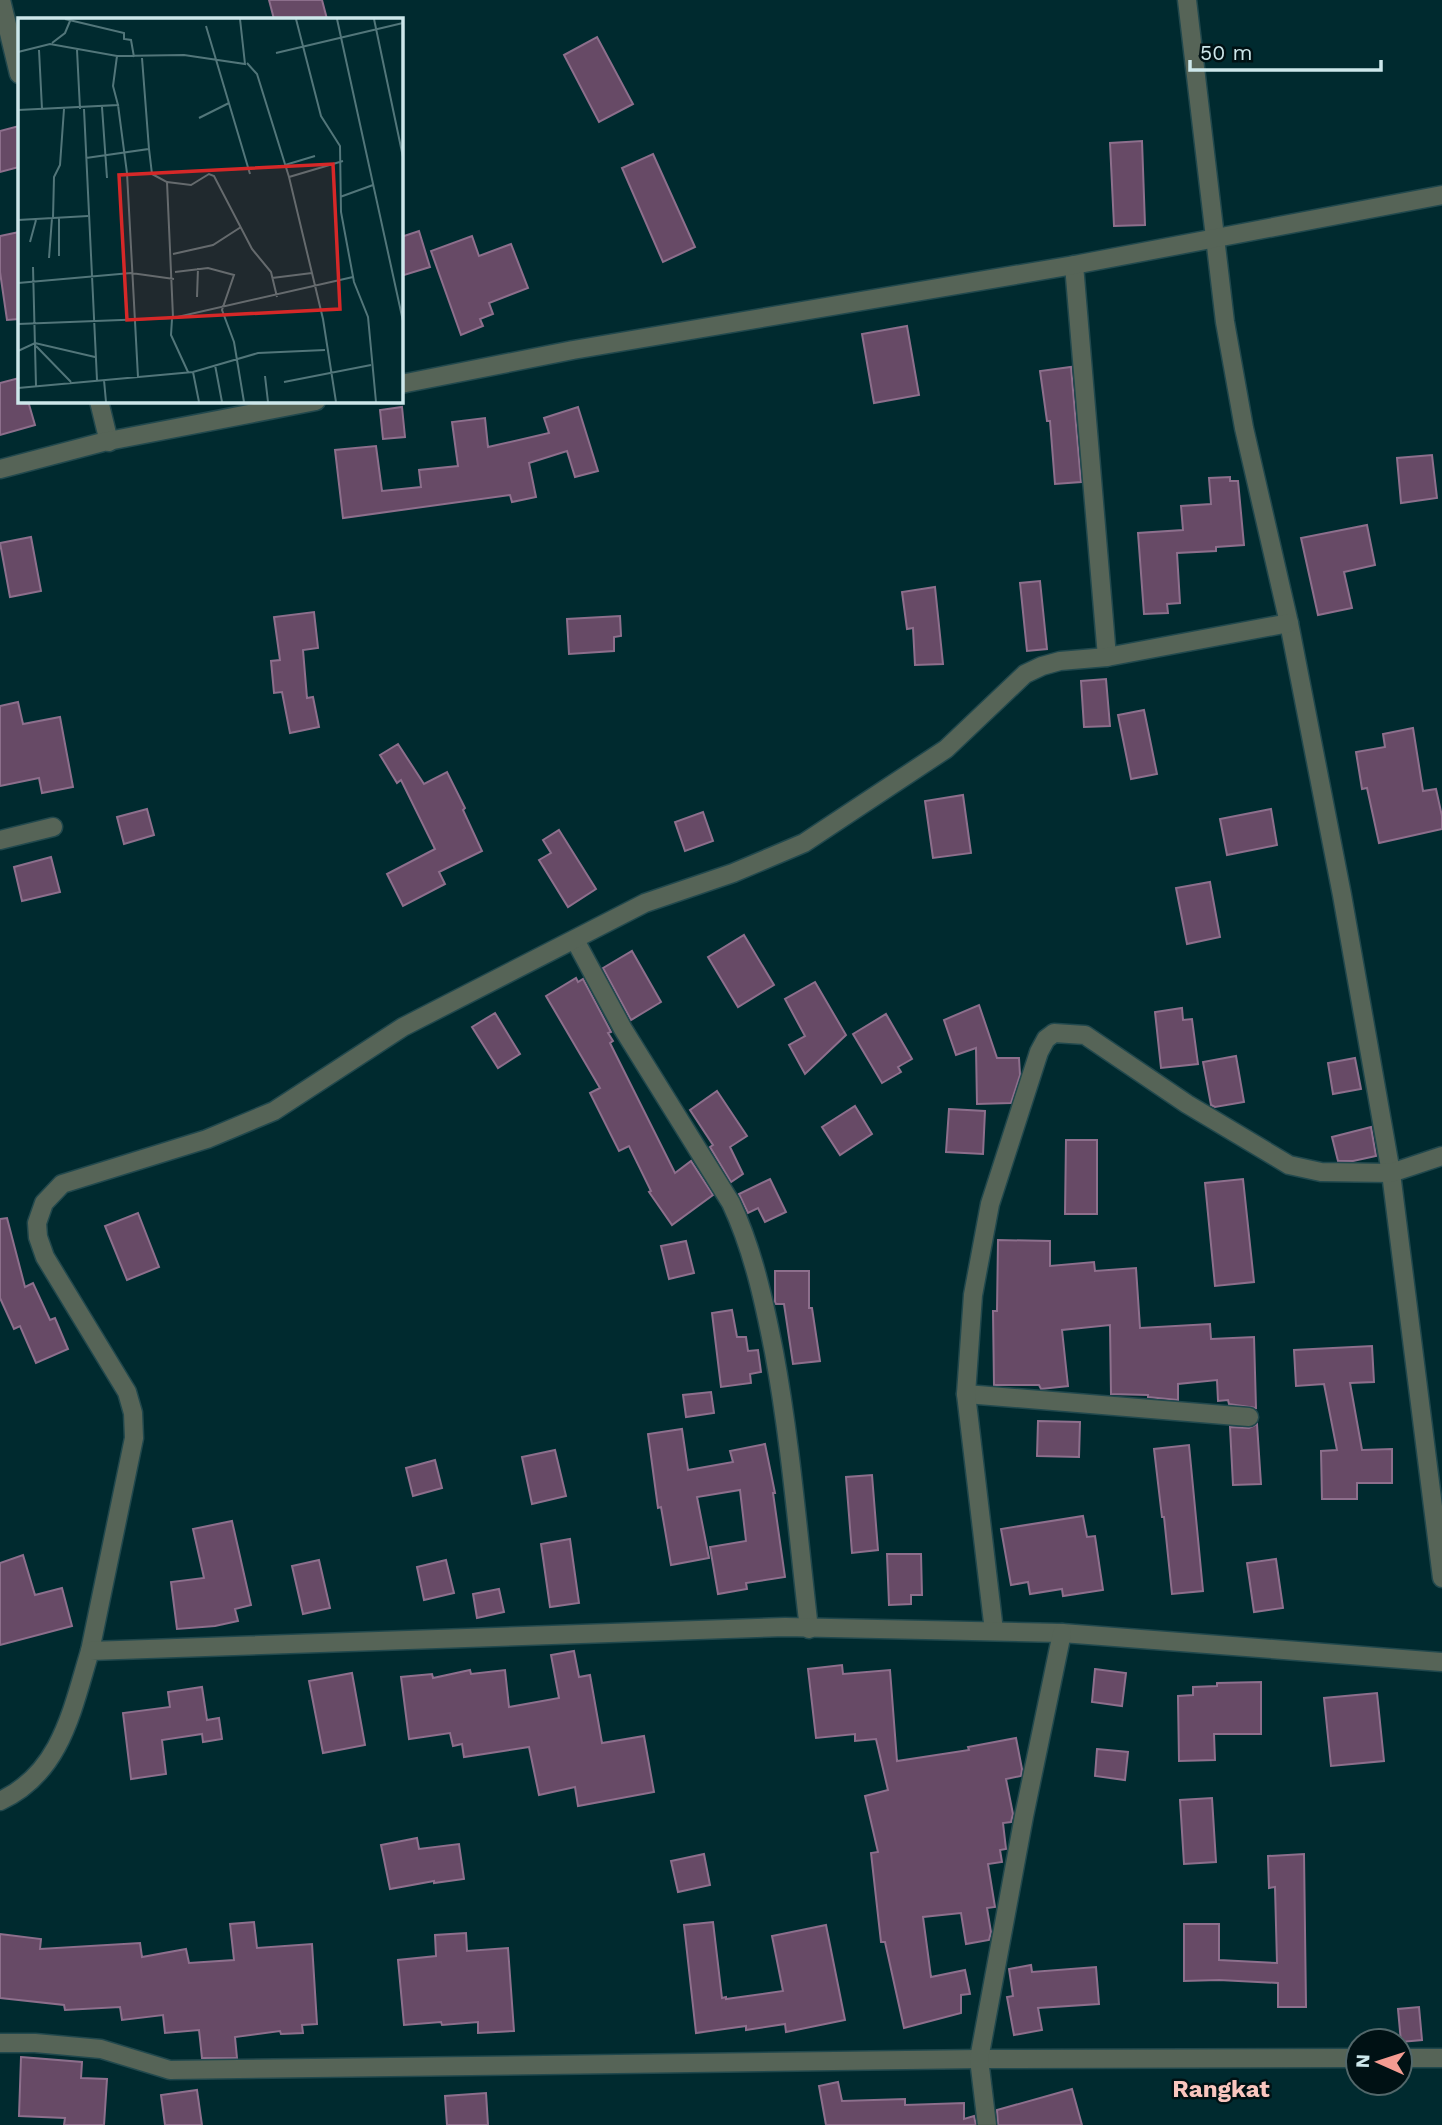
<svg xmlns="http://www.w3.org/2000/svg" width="1442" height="2125" font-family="'Work Sans',sans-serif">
  <rect width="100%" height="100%" fill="#002a2f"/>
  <g fill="#674a66" stroke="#8d6f8c" stroke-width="2">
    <polygon points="269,0 322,0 327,19 274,19"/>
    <polygon points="597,37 633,104 599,122 564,55"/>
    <polygon points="19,126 19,167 0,172 0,131"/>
    <polygon points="1142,141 1145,225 1114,226 1110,143"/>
    <polygon points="653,154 695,247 663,262 622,168"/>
    <polygon points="419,231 430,267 401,276 401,237"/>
    <polygon points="19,232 19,319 7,320 0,272 0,236"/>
    <polygon points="472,236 479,256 511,244 528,288 489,303 493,314 480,319 483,326 461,335 431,251"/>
    <polygon points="907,326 919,395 874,403 862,334"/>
    <polygon points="1071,367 1081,482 1055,484 1050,421 1047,421 1040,371"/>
    <polygon points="19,378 19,401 28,401 35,425 0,435 0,383"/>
    <polygon points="402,407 405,437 383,439 380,410"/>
    <polygon points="578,407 598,471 575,477 567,451 529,463 536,497 512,502 510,495 343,518 335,450 376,446 382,491 421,487 419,470 458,466 452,422 485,418 488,447 549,433 544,418"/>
    <polygon points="1432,455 1437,498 1401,503 1397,458"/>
    <polygon points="1230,477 1230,481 1238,481 1244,545 1216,547 1216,551 1177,553 1180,603 1167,604 1168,613 1144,614 1138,533 1183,530 1181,506 1211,504 1209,478"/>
    <polygon points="1367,525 1375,565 1344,572 1352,608 1318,615 1301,538"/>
    <polygon points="31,537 41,591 10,597 0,543"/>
    <polygon points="1040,581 1047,649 1027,651 1020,583"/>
    <polygon points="935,587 943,664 915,665 913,628 907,629 902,592"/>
    <polygon points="314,612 318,648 303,650 307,698 313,697 319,727 290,733 282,692 274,693 271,661 280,660 274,617"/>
    <polygon points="620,616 621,636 614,637 614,651 569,654 567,619"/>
    <polygon points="1106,679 1110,726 1084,727 1081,681"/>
    <polygon points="18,702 23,724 60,717 73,787 42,793 39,778 0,786 0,706"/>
    <polygon points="1144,710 1157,774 1131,779 1118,715"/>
    <polygon points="1413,728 1423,791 1436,789 1442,816 1442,829 1379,843 1367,788 1362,789 1356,752 1385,747 1383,734"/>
    <polygon points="398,744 424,784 447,772 465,808 463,810 482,851 439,872 445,884 403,906 387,874 435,849 401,780 397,783 380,755"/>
    <polygon points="963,795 971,853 933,858 925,801"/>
    <polygon points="147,809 154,835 124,844 117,817"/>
    <polygon points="1271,809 1277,845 1227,855 1220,819"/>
    <polygon points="703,812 713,841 685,851 675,822"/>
    <polygon points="559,830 596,889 568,907 539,860 551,853 543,840"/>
    <polygon points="51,857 60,892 22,901 14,867"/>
    <polygon points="1210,882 1220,937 1187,944 1176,888"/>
    <polygon points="744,935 774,985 738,1007 708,957"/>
    <polygon points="632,951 661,1002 631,1020 603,968"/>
    <polygon points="576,978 578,982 583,979 611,1032 608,1033 613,1041 610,1043 675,1173 691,1161 713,1195 672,1225 649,1192 651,1191 629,1146 619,1151 590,1093 600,1088 546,996"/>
    <polygon points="815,982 846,1035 805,1074 789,1045 805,1036 785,999"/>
    <polygon points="979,1005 997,1058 1019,1058 1020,1075 1011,1103 977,1104 976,1048 956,1055 944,1020"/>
    <polygon points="1182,1008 1183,1020 1192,1019 1198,1064 1161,1068 1155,1012"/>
    <polygon points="495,1013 520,1054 498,1068 472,1027"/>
    <polygon points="886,1014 912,1059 898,1067 901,1072 882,1083 853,1034"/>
    <polygon points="1236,1056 1244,1102 1215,1107 1211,1105 1203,1062"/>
    <polygon points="1355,1058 1361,1089 1333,1094 1328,1063"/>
    <polygon points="717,1091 747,1136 730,1147 743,1174 731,1182 710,1147 713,1145 690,1110"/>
    <polygon points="855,1106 872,1134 840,1155 822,1127"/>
    <polygon points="949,1109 985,1111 983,1154 946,1152"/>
    <polygon points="1371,1127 1376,1156 1353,1161 1338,1161 1332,1137"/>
    <polygon points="1066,1140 1097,1140 1097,1214 1065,1214"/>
    <polygon points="770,1179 786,1212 765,1222 758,1208 748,1213 739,1194"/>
    <polygon points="1243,1179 1254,1282 1215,1286 1205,1183"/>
    <polygon points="138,1213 159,1267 127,1280 105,1226"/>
    <polygon points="7,1218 25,1287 33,1283 50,1320 55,1318 68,1349 36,1363 20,1326 14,1329 0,1298 0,1219"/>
    <polygon points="998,1240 1050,1241 1050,1266 1094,1262 1095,1271 1136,1268 1140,1328 1210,1324 1211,1339 1254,1337 1256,1408 1229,1404 1228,1400 1218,1401 1217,1380 1178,1384 1178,1400 1148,1397 1148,1395 1111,1394 1110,1325 1062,1330 1068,1386 1041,1389 1039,1385 994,1385 993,1311 997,1311"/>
    <polygon points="686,1241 694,1273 669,1279 661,1246"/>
    <polygon points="775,1271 809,1271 809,1308 812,1308 820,1361 793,1364 784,1304 776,1304 775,1302"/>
    <polygon points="732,1310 737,1337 746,1337 748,1351 758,1350 761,1372 750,1374 751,1383 721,1387 712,1313"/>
    <polygon points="1372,1346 1374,1382 1350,1383 1362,1450 1392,1449 1392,1483 1357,1483 1357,1499 1322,1499 1321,1451 1337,1450 1324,1384 1296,1386 1294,1350"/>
    <polygon points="711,1392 714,1413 686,1417 683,1395"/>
    <polygon points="1038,1421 1080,1422 1079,1457 1037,1456"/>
    <polygon points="1257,1424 1261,1484 1233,1485 1230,1427 1249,1428"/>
    <polygon points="682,1429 688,1470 733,1462 730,1451 765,1444 775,1493 773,1493 785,1577 746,1583 747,1589 718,1594 710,1547 746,1541 740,1490 697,1497 709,1558 671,1565 661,1507 658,1508 648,1434"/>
    <polygon points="1189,1445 1203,1591 1172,1594 1164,1517 1162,1517 1154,1449"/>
    <polygon points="555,1450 566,1496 532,1504 522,1457"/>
    <polygon points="435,1460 442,1488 413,1496 406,1468"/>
    <polygon points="872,1475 878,1550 852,1553 846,1477"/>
    <polygon points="1083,1516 1087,1537 1095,1536 1103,1590 1063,1596 1062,1589 1030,1594 1028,1582 1011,1585 1001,1529"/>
    <polygon points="232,1521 251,1605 235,1609 238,1621 215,1626 177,1629 171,1582 204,1578 193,1529"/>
    <polygon points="570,1539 579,1603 550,1607 541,1544"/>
    <polygon points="887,1554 921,1554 922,1595 911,1595 911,1604 889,1605"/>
    <polygon points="23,1555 35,1595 62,1588 72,1626 0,1645 0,1563"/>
    <polygon points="1276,1559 1283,1608 1254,1612 1247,1563"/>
    <polygon points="319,1560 330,1608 303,1614 292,1566"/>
    <polygon points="446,1560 454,1593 424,1600 417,1567"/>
    <polygon points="499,1589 504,1612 477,1618 473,1594"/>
    <polygon points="574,1651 579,1677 590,1675 602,1743 644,1736 654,1792 578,1806 575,1787 539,1795 529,1747 464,1757 462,1744 453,1746 450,1733 409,1739 401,1677 432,1674 433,1678 470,1670 471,1674 505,1670 509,1707 559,1698 551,1655"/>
    <polygon points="842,1665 843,1674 890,1670 897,1761 969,1750 968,1747 1016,1738 1022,1769 1021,1776 1006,1779 1013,1814 1011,1822 1003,1823 1006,1849 1000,1850 1002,1862 988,1864 995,1907 987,1908 991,1932 989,1940 966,1944 961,1913 923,1917 931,1977 965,1970 970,1994 961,1995 961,2013 904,2028 885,1942 881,1942 871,1853 878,1852 865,1796 888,1790 876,1739 855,1741 855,1734 816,1738 808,1669"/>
    <polygon points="1095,1669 1126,1673 1122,1706 1092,1702"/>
    <polygon points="352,1673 365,1745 323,1753 309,1681"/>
    <polygon points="1261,1682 1261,1734 1214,1734 1215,1760 1179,1761 1178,1696 1193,1695 1193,1687 1217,1686 1217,1683"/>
    <polygon points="202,1687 207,1720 219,1718 222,1739 203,1742 202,1734 162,1740 166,1774 131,1779 123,1713 170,1707 168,1692"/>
    <polygon points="1377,1693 1384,1761 1331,1766 1324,1698"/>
    <polygon points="1097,1749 1128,1752 1125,1780 1095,1776"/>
    <polygon points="1212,1798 1216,1862 1184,1864 1180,1800"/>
    <polygon points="417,1838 419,1849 459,1844 464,1879 434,1883 434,1881 390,1889 381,1845"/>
    <polygon points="704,1854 710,1885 678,1892 671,1861"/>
    <polygon points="1304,1854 1306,2007 1278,2007 1278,1983 1219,1980 1184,1981 1184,1924 1219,1924 1219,1960 1277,1963 1275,1887 1269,1888 1268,1856"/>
    <polygon points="254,1922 257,1948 312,1944 317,2024 302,2025 303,2033 281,2034 280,2031 235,2037 237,2058 202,2058 199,2030 165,2033 163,2015 122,2020 120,2007 65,2010 64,2005 0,1998 0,1934 41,1939 40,1949 140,1943 142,1957 186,1949 189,1963 234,1960 230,1924"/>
    <polygon points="713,1922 722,1998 726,1997 726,1999 783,1991 772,1936 826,1925 845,2020 786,2032 785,2024 746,2030 746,2026 696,2033 684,1925"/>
    <polygon points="466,1933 467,1951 508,1948 514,2031 478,2033 478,2022 442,2025 441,2022 404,2025 398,1960 436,1956 435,1935"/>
    <polygon points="1031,1965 1032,1972 1096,1967 1099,2004 1038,2008 1042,2030 1014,2035 1007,1997 1013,1996 1009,1969"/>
    <polygon points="1419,2007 1422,2040 1401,2042 1398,2009"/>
    <polygon points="21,2057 82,2062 81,2078 107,2079 104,2125 64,2125 65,2118 19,2116"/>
    <polygon points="838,2082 842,2101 905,2099 905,2105 964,2103 964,2119 974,2116 976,2125 826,2125 819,2086"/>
    <polygon points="1072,2089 1082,2125 998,2125 997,2110"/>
    <polygon points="197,2090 202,2125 165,2125 161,2095"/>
    <polygon points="486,2093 488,2125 447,2125 445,2096"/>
  </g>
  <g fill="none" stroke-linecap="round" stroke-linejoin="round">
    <defs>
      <g id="street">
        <polyline points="1,0 19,74"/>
        <polyline points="1187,0 1225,322 1244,428 1289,623 1342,895 1391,1173 1442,1578"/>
        <polyline points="1074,265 1107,657"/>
        <polyline points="401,384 573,350 1074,265 1442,195"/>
        <polyline points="99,401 109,442"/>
        <polyline points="0,469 103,442 316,401"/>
        <polyline points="0,840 53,827"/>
        <path d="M575 940 623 1029 731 1203C753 1250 764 1301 774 1352 791 1444 798 1536 809 1629"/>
        <polyline points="966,1394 1249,1417"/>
        <polyline points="994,1631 966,1394 973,1295 990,1204 1039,1052 1046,1039 1054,1033 1085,1035 1187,1104 1289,1165 1321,1172 1391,1173 1442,1156"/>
        <polyline points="90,1651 134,1438 133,1413 127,1392 45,1257 38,1237 37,1223 44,1203 62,1184 207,1139 274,1111 403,1027 645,903 733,873 804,843 946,749 1025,674 1042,666 1060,661 1107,657 1289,623"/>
        <path d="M0 1801C61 1773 72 1710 90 1651L785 1627 1062 1633 1442 1662"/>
        <polyline points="0,2043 35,2043 101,2049 170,2070 979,2059 1358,2058"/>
        <polyline points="1400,2058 1442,2058"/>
        <polyline points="987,2125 979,2059 1024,1816 1062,1633"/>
      </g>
    </defs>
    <use href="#street" stroke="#21484d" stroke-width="21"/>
    <use href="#street" stroke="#566457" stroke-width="18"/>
  </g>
  <g text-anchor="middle" stroke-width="5" stroke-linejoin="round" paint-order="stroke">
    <g font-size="24" font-weight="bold" fill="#f9c6bf" stroke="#001114">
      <text x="1221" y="2097">Rangkat</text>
    </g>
  </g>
  <g transform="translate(18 18)">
    <rect width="385" height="385" fill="#002a2f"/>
    <path fill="none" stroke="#52767a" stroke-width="2" d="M47 1 106 15V21L113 22 116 39M278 1 303 98 322 128 323 194 336 264 350 299 358 384M319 1 385 303M356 1 385 139M188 8 232 156M34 25 47 15 52 3M21 32 24 91M59 32 62 91M0 34 32 26 99 38 166 37 227 46 222 1M258 35 385 5M124 40 131 131M229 45 239 56 271 159 305 301 318 384M100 87 109 155 120 359M84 89 89 160M66 91 79 362M0 92 100 87 95 68 99 38M181 100 211 85M68 140 131 131 134 156 149 164 155 299M267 147 297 138M271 159 325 143M149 164 173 167 191 156 196 158 234 231 253 254 259 279M322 179 355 167M35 200 36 159 42 147 46 91M41 200V238M0 202 70 198M12 224 18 202M155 236 195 227 223 209M31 240 34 200M15 249 18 368M157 254 190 250 216 257 204 292 216 324 226 384M254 260 294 255M0 265 113 255 156 261M179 279 180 250M154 301 153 317 170 354M0 306 155 300 335 259M18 328 53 364M0 333 17 325 77 339M197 347 204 384M175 354 181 384M247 358 250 384M86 362 88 384M266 364 353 347M0 370 175 354 240 335 307 332"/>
    <path fill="#d62828" fill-opacity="0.15" stroke="#d62828" stroke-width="3.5" d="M315 146 322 291 109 302 101 157Z"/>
    <rect width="385" height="385" fill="none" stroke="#cde7eb" stroke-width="3.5"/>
  </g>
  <g transform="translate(1379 2062) rotate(273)"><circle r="33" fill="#001114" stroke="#52676a" stroke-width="2"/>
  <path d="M0-5L12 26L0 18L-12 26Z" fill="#f59c92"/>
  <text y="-10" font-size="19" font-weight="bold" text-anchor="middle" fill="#cde7eb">N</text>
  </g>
  <path d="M1190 60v10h191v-10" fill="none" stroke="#cde7eb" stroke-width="3.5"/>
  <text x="1200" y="60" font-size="21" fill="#cde7eb" stroke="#001114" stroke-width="5" paint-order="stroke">50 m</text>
</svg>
